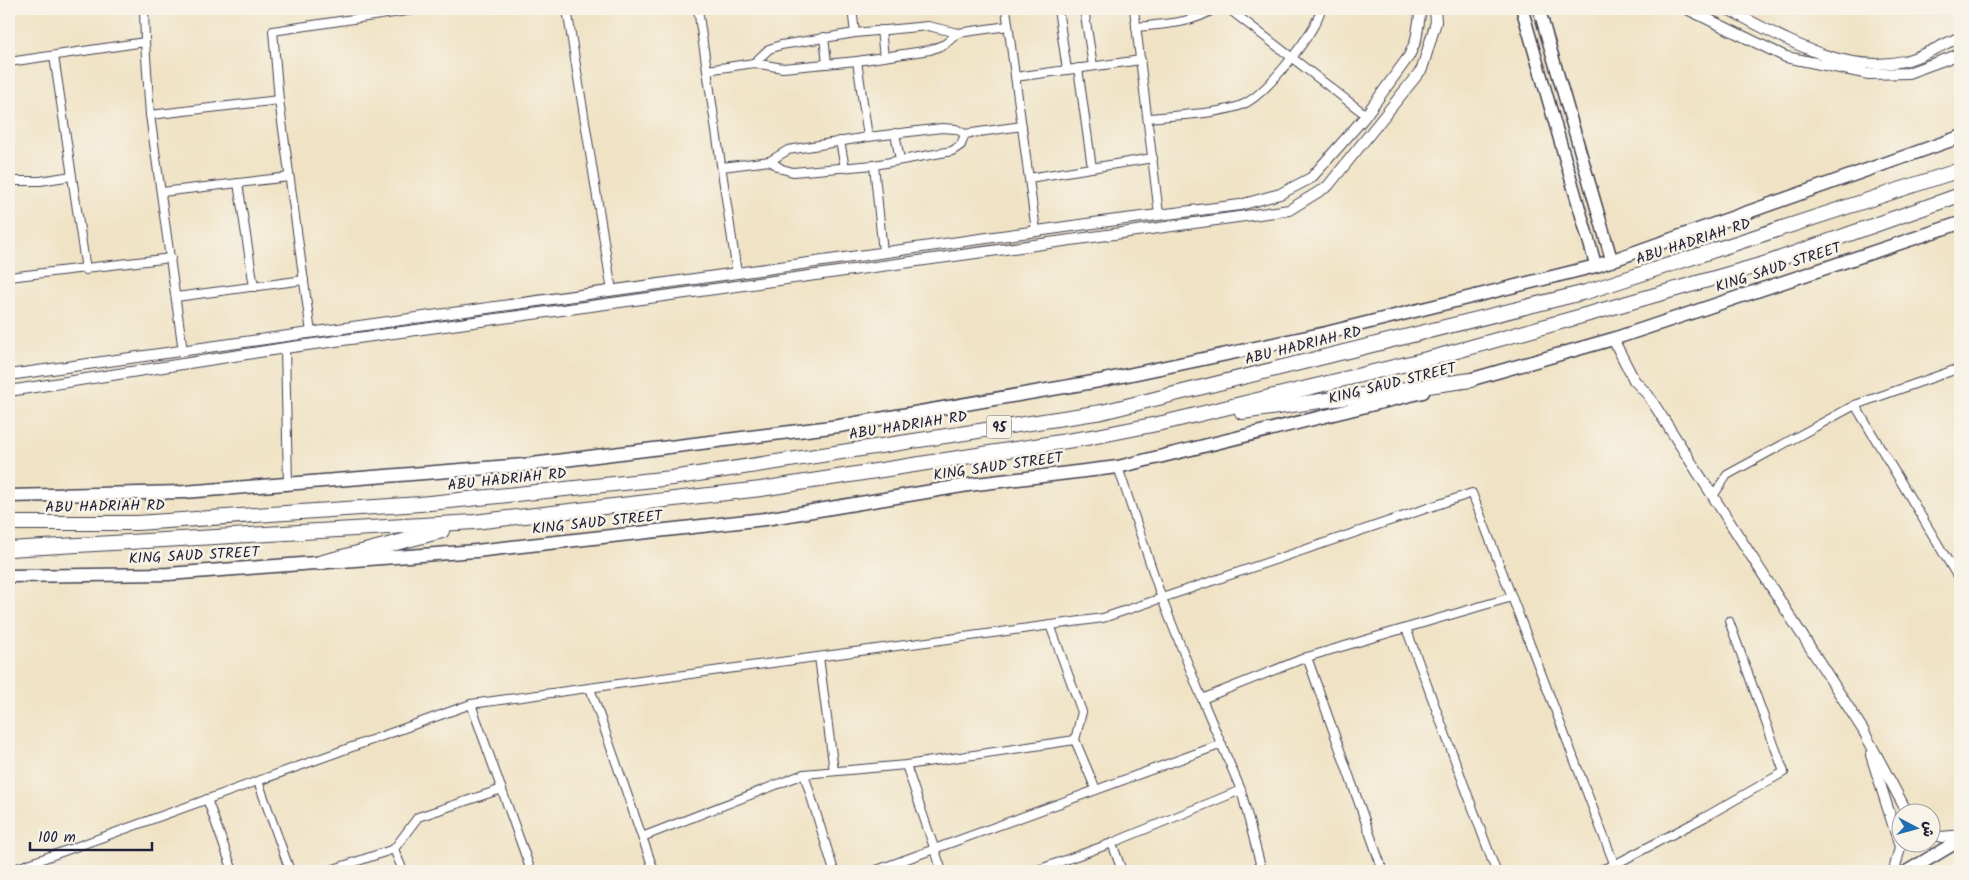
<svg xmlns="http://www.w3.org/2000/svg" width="1969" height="880" font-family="Kalam,'Playpen Sans Arabic',sans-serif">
  <rect width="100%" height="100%" fill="#f7f3e8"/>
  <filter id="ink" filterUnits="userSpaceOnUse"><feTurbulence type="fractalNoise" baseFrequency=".02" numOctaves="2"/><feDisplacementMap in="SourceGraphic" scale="10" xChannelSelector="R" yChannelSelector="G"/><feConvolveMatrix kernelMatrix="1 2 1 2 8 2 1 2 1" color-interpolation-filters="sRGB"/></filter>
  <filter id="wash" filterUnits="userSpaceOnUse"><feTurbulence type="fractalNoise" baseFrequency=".0096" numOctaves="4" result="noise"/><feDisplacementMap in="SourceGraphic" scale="20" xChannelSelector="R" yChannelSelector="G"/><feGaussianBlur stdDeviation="1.12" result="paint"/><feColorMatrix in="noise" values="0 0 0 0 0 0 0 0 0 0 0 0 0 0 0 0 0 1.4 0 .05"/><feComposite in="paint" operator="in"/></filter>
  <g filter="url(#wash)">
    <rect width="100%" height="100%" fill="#f0e3c5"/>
  </g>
  <g filter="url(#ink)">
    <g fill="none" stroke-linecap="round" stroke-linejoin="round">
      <defs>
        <g id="minor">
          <polyline points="144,9 145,42"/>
          <polyline points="567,9 612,291"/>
          <polyline points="698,9 737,273"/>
          <polyline points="852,9 855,33"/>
          <polyline points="1006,9 1036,231"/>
          <polyline points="1058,9 1067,70"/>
          <polyline points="1084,9 1093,66"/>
          <polyline points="1134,9 1159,214"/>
          <polyline points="1229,9 1366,115"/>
          <path d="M1136 27C1163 24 1191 24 1214 9"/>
          <polyline points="881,30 884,57"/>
          <polyline points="824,37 827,64"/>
          <polyline points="54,56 86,270"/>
          <polyline points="857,61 868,137"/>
          <polyline points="9,62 145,42 150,115 183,351"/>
          <polyline points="754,63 769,49 781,45 855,33 928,26 958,33"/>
          <polyline points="1078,68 1092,168"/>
          <polyline points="707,70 754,63 783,68 857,61 930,50 945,44 958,33 1008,26"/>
          <polyline points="1015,77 1141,60"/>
          <polyline points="150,115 279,100"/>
          <path d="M1149 118C1174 115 1223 114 1244 104 1267 93 1315 33 1321 9"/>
          <polyline points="895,133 900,160"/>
          <polyline points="840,141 845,168"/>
          <polyline points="770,161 788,150 868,137 942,128 956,129 965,134"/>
          <polyline points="874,165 883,252"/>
          <polyline points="722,167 770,161 782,169 793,172 874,165 952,151 961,145 965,134 1022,126"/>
          <polyline points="1029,178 1153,158"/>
          <polyline points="9,181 40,181 72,176"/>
          <polyline points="238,183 254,287"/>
          <polyline points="162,192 289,177"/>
          <polyline points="9,277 171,258"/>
          <polyline points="176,297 304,280"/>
          <polyline points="311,333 279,100 273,31 420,9"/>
          <polyline points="285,348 288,484"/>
          <polyline points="1855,405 1960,581"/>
          <polyline points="1118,467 1162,599 1202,699 1241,790 1262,871"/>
          <polyline points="1713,496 1727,475 1855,405 1960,368"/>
          <polyline points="1050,625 1082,712 1075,740"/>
          <polyline points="1406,628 1496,871"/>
          <polyline points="819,657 834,771"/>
          <polyline points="1307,657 1383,871"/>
          <polyline points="590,688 654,871"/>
          <polyline points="1202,699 1307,657 1512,597"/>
          <polyline points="471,704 531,871"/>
          <polyline points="906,765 942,871"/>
          <polyline points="804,774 834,871"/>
          <polyline points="258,781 290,871"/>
          <polyline points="207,799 233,871"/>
          <polyline points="642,837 804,774 906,765 1075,740 1096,790"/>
          <polyline points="394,849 418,817 502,789"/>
          <polyline points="9,871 471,704 1103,618 1472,493 1617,871"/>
          <polyline points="328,871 394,849 403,871"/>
          <polyline points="874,871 1222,744"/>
          <polyline points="1035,871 1112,843"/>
          <polyline points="1122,871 1112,843 1241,790"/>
          <polyline points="1597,871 1614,865 1705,817 1784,772 1729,621"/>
        </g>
        <g id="tertiary">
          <polyline points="1687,9 1786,57 1869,74 1908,73 1960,54"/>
          <path d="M1727 9C1781 36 1840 75 1904 61 1923 56 1942 45 1960 37"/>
          <polyline points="1613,339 1634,380 1648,395 1863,730 1907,812"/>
          <polyline points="9,375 1101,222 1240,205 1280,194 1311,178 1363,119 1409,56 1416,40 1421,9"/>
          <polyline points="9,391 285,348 1289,210 1328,186 1422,69 1436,22 1435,9"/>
          <polyline points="1871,755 1900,847 1894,871"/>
          <polyline points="1932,834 1942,837 1960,835"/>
        </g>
        <g id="secondary">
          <polyline points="1522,9 1596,266"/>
          <polyline points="1539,9 1612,261"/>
        </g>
        <g id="primary">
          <polyline points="1462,382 1613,339 1960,223"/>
          <polyline points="9,496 184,492 524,465 839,426 1099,381 1326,333 1596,266 1960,137"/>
          <polyline points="9,576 168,574 476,551 765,519 968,485 1118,467 1423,392"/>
          <polyline points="1908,871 1960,840"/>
        </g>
        <g id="motorway">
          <polyline points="1242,412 1471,380"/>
          <polyline points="9,523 137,523 420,504 672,478 1102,412 1586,292 1960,170"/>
          <polyline points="9,549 474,522 761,489 1092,437 1167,422 1439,356 1596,312 1767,263 1960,195"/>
          <polyline points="319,563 442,531"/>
        </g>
      </defs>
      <use href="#minor" stroke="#413f50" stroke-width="10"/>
      <use href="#tertiary" stroke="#413f50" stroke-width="12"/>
      <use href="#secondary" stroke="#413f50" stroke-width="14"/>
      <use href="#primary" stroke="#413f50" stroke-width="15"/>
      <use href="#motorway" stroke="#413f50" stroke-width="16"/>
      <use href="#minor" stroke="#fff" stroke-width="8"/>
      <use href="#tertiary" stroke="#fff" stroke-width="10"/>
      <use href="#secondary" stroke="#fff" stroke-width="11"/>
      <use href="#primary" stroke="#fff" stroke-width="12"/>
      <use href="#motorway" stroke="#fff" stroke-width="14"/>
    </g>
  </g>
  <g text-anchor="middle" stroke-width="5" stroke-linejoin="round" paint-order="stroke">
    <rect fill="#f7f3e8" stroke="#62616f" stroke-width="1" x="986.5" y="415.5" width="25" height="23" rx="4"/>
    <g font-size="14" font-weight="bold" fill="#22223b">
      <text x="999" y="432">95</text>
    </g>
    <g font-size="15" fill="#22223b" stroke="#f7f3e8">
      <text transform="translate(1693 241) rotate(-18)" y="5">ABU HADRIAH RD</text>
      <text transform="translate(1778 267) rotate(-18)" y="5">KING SAUD STREET</text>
      <text transform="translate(1303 345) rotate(-14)" y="5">ABU HADRIAH RD</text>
      <text transform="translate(1392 383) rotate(-14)" y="5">KING SAUD STREET</text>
      <text transform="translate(908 425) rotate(-9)" y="5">ABU HADRIAH RD</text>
      <text transform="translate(998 466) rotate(-8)" y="5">KING SAUD STREET</text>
      <text transform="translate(507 479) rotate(-6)" y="5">ABU HADRIAH RD</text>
      <text transform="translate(105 506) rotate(-1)" y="5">ABU HADRIAH RD</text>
      <text transform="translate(597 522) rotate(-6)" y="5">KING SAUD STREET</text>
      <text transform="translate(194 555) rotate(-3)" y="5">KING SAUD STREET</text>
    </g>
  </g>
  <rect width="1969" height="880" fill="none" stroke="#f7f3e8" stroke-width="30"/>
  <g transform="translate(1916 828) rotate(96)"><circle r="24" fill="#f7f3e8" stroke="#a29fa3"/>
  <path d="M0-4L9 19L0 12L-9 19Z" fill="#1f6fb2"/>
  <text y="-8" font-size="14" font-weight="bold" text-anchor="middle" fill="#22223b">ش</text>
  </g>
  <path d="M30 842v8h122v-8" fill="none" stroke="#22223b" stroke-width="2.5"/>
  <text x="38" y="842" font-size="15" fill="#22223b" stroke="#f7f3e8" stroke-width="4" paint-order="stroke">100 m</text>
</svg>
